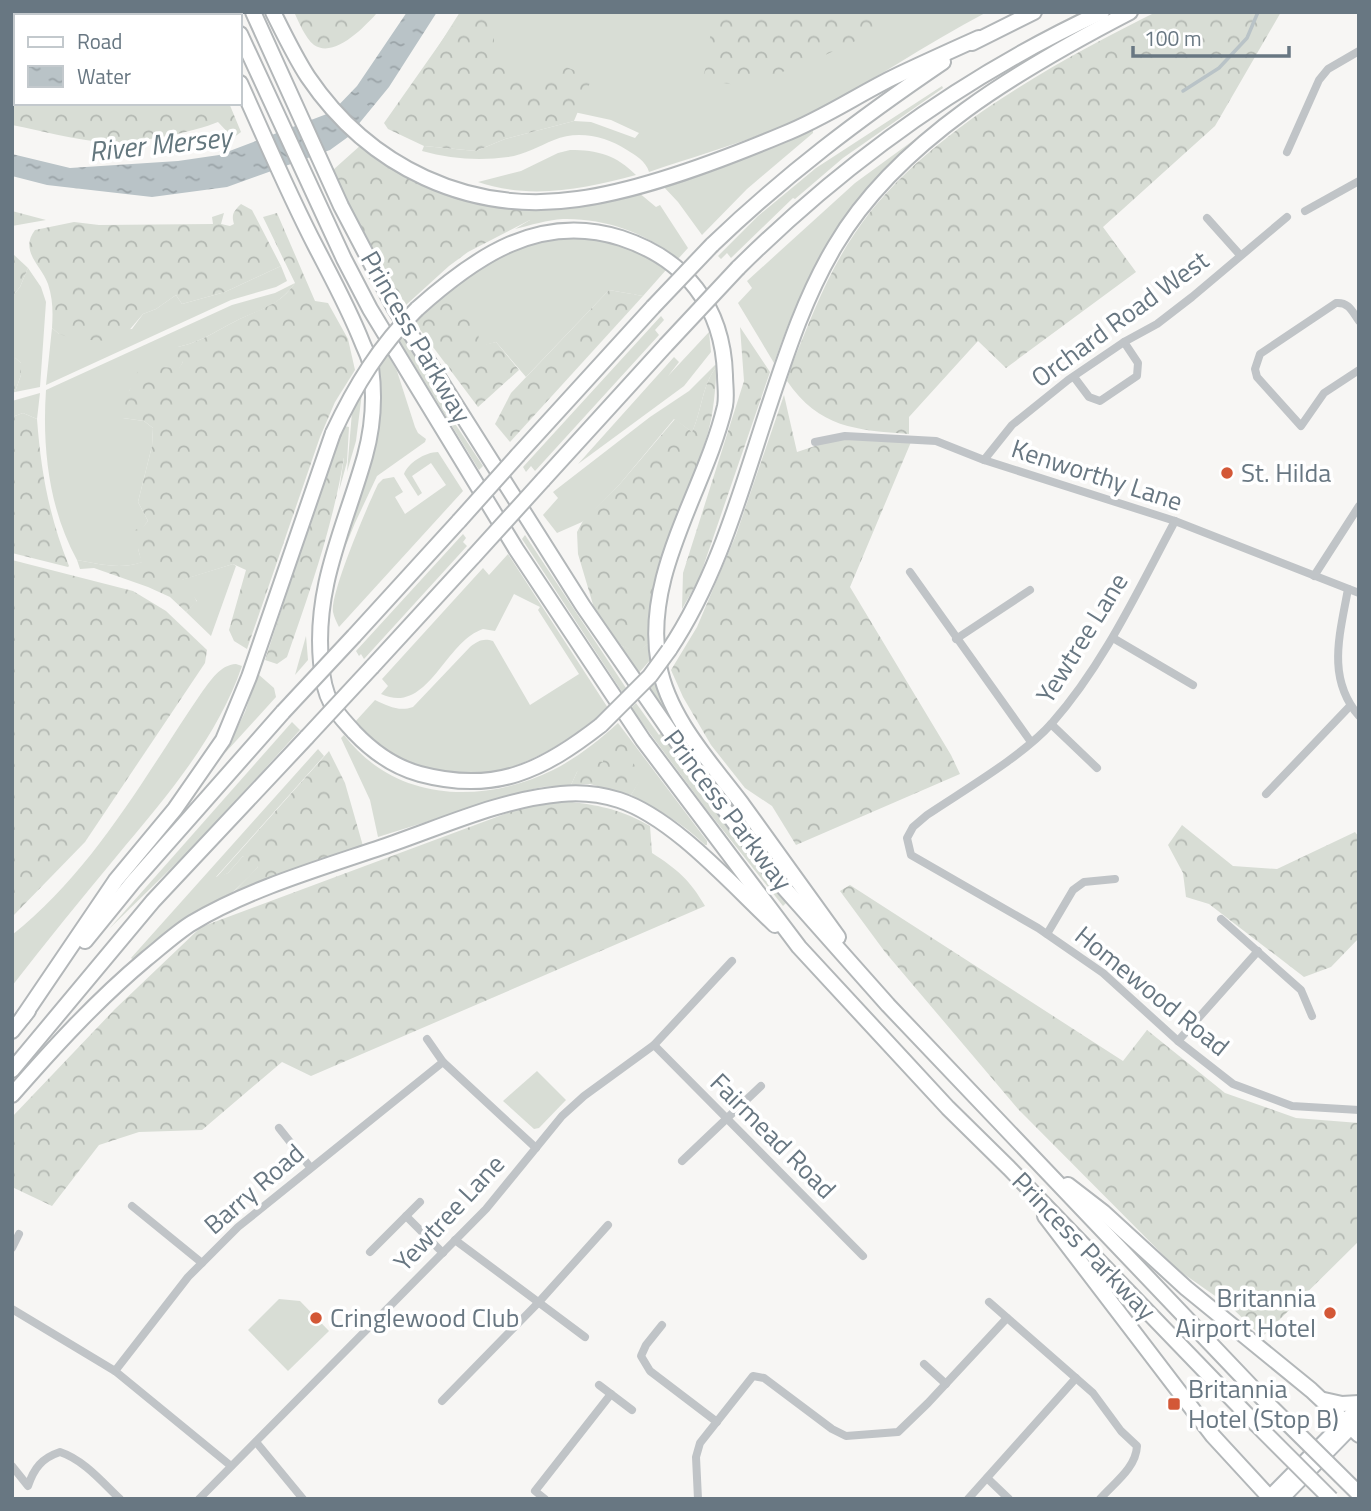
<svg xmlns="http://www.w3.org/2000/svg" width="1371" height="1511" font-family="'Titillium Web',sans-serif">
  <defs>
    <pattern id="forest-crowns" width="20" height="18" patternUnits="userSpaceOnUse" patternTransform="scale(1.75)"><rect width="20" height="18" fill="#d8ddd5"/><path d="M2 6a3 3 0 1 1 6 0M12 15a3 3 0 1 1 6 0" fill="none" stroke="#b3b8b2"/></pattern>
    <pattern id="water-ripples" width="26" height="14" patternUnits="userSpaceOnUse" patternTransform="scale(1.75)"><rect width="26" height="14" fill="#b9c3c7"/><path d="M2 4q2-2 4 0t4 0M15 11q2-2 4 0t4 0" fill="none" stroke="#9aa3a7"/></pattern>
  </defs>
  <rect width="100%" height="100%" fill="#f7f6f4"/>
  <g fill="#d8ddd5">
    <path d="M460 12H987C925 44 868 85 805 116 754 140 702 154 649 172 646 161 635 155 627 150 606 136 577 130 554 140 539 146 524 155 508 157 480 161 450 159 422 151L424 146 476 151 505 139 574 121 591 122 635 138 639 133 611 120 574 112 405 99Z"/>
    <polygon points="942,86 943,88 843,158 795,199 793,198 731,258 727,253 721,259 718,256 758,216 816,168"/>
    <path d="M933 126 934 127C846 197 811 258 774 363L738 303 752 288 747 281 855 183Z"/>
    <polygon points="813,129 813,133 747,189 702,235 678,202 662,185 761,151"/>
    <path d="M570 150C598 150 616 155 636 175 584 189 530 200 478 182L521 171 558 153Z"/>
    <path d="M638 192 656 207 660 205 688 248 678 259C646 233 605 218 563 219 547 220 531 225 515 229L530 220 497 203Z"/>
    <path d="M557 237C598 236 632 246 666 270L643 296 609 290 526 377 496 342 479 347 449 290C482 264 516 247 557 237Z"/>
    <polygon points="281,266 287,281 276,287 231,300 46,385 52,328 59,334 132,329 143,314 156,309 176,295 182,304 225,292"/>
    <polygon points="28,268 41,287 46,302 40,387 15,392 21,375 21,363 12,355 12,297 20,287"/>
    <path d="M295 283C277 308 259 309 234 322 212 333 203 341 178 347L183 362 179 369 162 367 135 382 129 391 123 418 144 421 153 428 152 446 138 502 148 521C138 533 134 547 143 562 120 570 100 564 77 560 49 509 42 448 46 390L232 305 275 293Z"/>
    <polygon points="661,316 664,320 655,330 659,335 535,471 531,466 526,472 523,467"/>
    <polygon points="709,332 711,352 684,386 578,464 674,357 679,362 668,376"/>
    <polygon points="404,335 448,413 483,466 479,470 399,340"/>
    <polygon points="388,355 397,371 415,427 418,433 426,439 425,442 377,476 355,523 333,577 363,478 375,373"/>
    <path d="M715 365 717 366C702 384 702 411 692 432L674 419 619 485 582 522 557 533 543 515 558 498 553 492 650 417 689 391Z"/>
    <polygon points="40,393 37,419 23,413 12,417 12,401"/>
    <polygon points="362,393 356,441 347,472 352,412"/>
    <polygon points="344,426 349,427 347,462 339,491 344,458 332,455"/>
    <path d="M438 452 463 491 339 627C337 623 334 617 333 612 330 593 368 505 378 484L383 479 394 477 403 492 395 497 405 514 446 485 431 463 412 476 422 493 418 496 404 474C408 463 425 452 438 452Z"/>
    <polygon points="463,534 466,538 463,542 467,546 364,659 361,654 359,656 356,651"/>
    <polygon points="525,535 626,688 622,692 522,539"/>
    <path d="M508 554 608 708C545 762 467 803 387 752 375 745 364 733 354 723L375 700C388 706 399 712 413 707L470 647C478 641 483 638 493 641L530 705 579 674 538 610 540 607 514 594 495 631 483 629C444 642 428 716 381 694L388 686 382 679 483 568 489 575Z"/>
    <polygon points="233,564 236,566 211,636 186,612 197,601 181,580"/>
    <polygon points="306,636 308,660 295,675"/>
    <polygon points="649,643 652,658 637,675 620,645 637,652"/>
    <path d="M236 664 242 666C217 739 165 798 116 857 81 899 46 942 12 986V935C94 870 144 777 202 692 211 680 220 665 236 664Z"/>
    <polygon points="258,674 274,688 276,697 225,753 245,712"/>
    <polygon points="657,680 731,801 730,802 648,690"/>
    <polygon points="636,703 659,735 662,732 787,902 783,906 707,810 631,708"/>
    <polygon points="292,722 300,730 201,839 109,929"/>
    <path d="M618 723 707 841V845H705C683 823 658 810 631 795L642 776 603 762 577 772 571 785 542 787 521 792 378 837 370 800 341 738 344 735C395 802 482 805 553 770 577 758 598 741 618 723Z"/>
    <path d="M318 749 324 756 216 877 228 873 243 856 258 867C224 906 178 932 135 961L131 958Z"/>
    <polygon points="537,1071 566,1100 539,1128 534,1129 503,1101"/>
    <polygon points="279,1299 300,1301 329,1331 288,1371 248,1330"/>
  </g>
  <g fill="url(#forest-crowns)">
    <path d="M12 12H193L194 16H16V103H229L241 132 233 138 218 122C192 133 130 145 102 142 72 139 42 131 12 125Z"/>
    <path d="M294 12H378C365 26 335 59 314 45 305 38 299 22 294 12Z"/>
    <polygon points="462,12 494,12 494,46 515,72 535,77 564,66 592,78 574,121 505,139 476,151 424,146 388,129 384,123"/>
    <polygon points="713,12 892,12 892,21 873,33 812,61 744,86 708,81 703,77 707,63"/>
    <path d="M1156 12H1281L1215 126 1103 227 1136 272 1006 368 978 341 909 417V434C856 430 819 428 787 381L791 367C810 321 827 274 855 233 919 136 1054 63 1156 12Z"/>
    <polygon points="362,144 497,203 534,213 530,220 468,252 449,266 406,305 370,248 333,170"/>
    <path d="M241 204 252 210 281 266 225 292 182 304 176 295 156 309 143 314 125 335 107 341 75 339 59 334 52 328C53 313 53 299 48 284 41 265 19 251 35 230L74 222 99 225 213 224 212 217 224 213 221 224 230 226 234 224C231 214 234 211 241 204Z"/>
    <polygon points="12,211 46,220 12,226"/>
    <path d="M277 213 315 301 328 303 348 339 355 370 335 402 320 437 247 649 234 641 229 630 246 570 233 564 182 580 189 586 197 602 186 612 170 597 148 587 94 568 80 569 77 560C100 564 121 570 142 562 138 553 139 544 132 536L135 530 143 527 148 521 138 502 152 446 153 428 144 421 123 418 115 408V398L129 391 140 366 157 363 162 367 179 368 183 362 176 356 178 347C203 341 212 333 234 322 257 309 279 307 295 283L263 217Z"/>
    <polygon points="12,253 28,268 20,287 12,297"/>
    <polygon points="449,290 478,322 479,346 496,342 519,370 478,407 415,323"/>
    <polygon points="609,290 643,296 510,442 495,424 511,393"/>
    <polygon points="740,327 770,372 699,579 682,609 683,573 744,381"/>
    <polygon points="12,355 21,363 21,375 15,392 12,393"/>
    <path d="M717 366C715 390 714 413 707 436 686 503 646 571 649 643L637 653 620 645 594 608 578 554 577 532 584 519 619 485 675 419 692 432C702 411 702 384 717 366Z"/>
    <polygon points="784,395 797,452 839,438 911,442 850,587 951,755 960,774 796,845 772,806 745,788 711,745 683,697 671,670 697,627 736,535"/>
    <path d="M23 413 37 419C41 472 49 516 69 566L68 567 12 553V417Z"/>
    <path d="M332 455 344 457C333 526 310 591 287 657L277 664 265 660Z"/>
    <polygon points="12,560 133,591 166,611 207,650 205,663 85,842 12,917"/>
    <polygon points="625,743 634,751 633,763 643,776 631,795 590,784 571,785 577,772 590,760 603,762 603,747"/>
    <polygon points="329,751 345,783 363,846 229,897 258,867 249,864 243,856 228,873 215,879"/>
    <path d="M572 802C603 806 622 810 650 826L652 853C677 869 690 880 705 906L311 1076 282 1062 202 1130 139 1132 99 1145 52 1206 12 1187V1117L115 1009 201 927 534 803Z"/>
    <polygon points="1182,825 1233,866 1277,869 1355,832 1359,837 1359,938 1331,967 1304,977 1209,904 1186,897 1183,873 1168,845"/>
    <polygon points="850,885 1123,1061 1147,1030 1225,1093 1296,1118 1359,1123 1359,1241 1262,1337 1231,1307 1178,1270 1018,1109 885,952 840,891"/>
  </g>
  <polygon fill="url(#water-ripples)" points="407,12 437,12 389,87 348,137 330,150 227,187 152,197 47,185 12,176 12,154 70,168 178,161 219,155 332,112 357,86"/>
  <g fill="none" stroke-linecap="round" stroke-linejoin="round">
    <polyline stroke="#b9c3c7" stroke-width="3.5" points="1183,91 1219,68 1247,38 1258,12"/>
    <defs>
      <g id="secondary">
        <polyline points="1267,1499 1359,1406"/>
        <polyline points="1282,1499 1359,1420"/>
      </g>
      <g id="highway">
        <polyline points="209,12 210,16"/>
        <polyline points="230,12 232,16"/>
        <polyline points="253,12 341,206 395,309 583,606 716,798 778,881 888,1005 1268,1404"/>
        <path d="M273 12C284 34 295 57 308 77 369 167 469 215 578 199 644 190 722 160 784 134 822 119 856 96 892 78 921 64 950 51 979 38"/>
        <polyline points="240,34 344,259 370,309 516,549 643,740 799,947 948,1108 1009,1168 1256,1424"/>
        <polyline points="972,43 1034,12"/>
        <path d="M240 83C265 138 288 193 316 247 332 278 349 309 362 342 365 350 370 358 371 367 375 397 373 427 365 456 345 527 314 586 321 662 322 676 324 690 331 703 336 713 346 723 354 732 372 751 394 767 420 774 495 794 542 771 601 725"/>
        <path d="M712 245C785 175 859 119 943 62"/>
        <path d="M738 268C844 163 966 75 1102 12"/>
        <path d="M417 309C475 257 539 212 621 238 685 259 723 306 725 375 725 385 727 396 725 406 705 491 642 574 659 665 668 717 711 763 742 804 774 848 806 893 838 937"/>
        <polyline points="518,455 653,307"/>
        <polyline points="543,480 666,345"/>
        <polyline points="354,636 459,521"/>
        <path d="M669 650C717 578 740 494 767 412 786 355 804 298 835 246 897 140 1024 67 1130 12"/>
        <polyline points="372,667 474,556"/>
        <polyline points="85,941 133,882 283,712"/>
        <polyline points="23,1017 116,880 175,809 223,740 249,677 333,433"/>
        <polyline points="12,1031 28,1011"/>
        <polyline points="12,1070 153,901 307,737"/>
        <path d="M12 1095C54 1047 97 1000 146 959 161 947 176 933 192 923 252 887 328 866 394 843 448 824 504 799 561 794 580 792 600 794 619 800 674 818 732 885 775 925"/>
        <polyline points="1068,1185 1103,1212 1186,1288 1311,1390 1359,1435"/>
        <polyline points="1045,1216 1213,1436 1271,1499"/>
        <polyline points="1324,1400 1342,1404 1359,1403"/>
      </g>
    </defs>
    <use href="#secondary" stroke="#b3b8bb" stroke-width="16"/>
    <use href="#highway" stroke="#b3b7b9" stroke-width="18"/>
    <g stroke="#c0c4c7" stroke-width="8">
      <polyline points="1287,152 1319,80 1328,69 1359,51"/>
      <polyline points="1305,211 1359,181"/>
      <polyline points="1207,218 1240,255"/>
      <path d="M1359 321C1352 311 1349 302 1336 303L1260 354 1255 369 1257 377 1301 426 1324 393 1359 370"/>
      <polyline points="1074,377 1089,397 1100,401 1137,376 1138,363 1124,342"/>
      <polyline points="815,442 845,436 936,441 984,460 1175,521 1359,593"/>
      <polyline points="984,460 1012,425 1068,380 1124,342 1157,324 1192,297 1287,217"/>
      <path d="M1175 521C1138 590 1104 664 1052 723 1023 756 964 790 927 815L913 827 907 838 911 855 1038 928 1103 973 1178 1041 1233 1084 1292 1106 1359 1110"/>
      <polyline points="910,572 1031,742"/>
      <polyline points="1314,576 1359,506"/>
      <path d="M1348 589C1340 634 1326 678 1359 716"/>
      <polyline points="1113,638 1193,685"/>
      <polyline points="956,639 1030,590"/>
      <polyline points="1051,724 1097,768"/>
      <polyline points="1266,794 1350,706"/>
      <polyline points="1221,919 1301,990 1312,1016"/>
      <polyline points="1047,934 1073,890 1084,882 1115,879"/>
      <polyline points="427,1039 443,1062 536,1148"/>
      <polyline points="1178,1041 1258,951"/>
      <polyline points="654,1045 863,1256"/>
      <polyline points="279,1128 310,1167"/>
      <polyline points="682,1161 761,1086"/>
      <polyline points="132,1206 202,1263"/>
      <polyline points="406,1216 443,1253"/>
      <polyline points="455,1240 585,1337"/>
      <polyline points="12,1248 19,1234"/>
      <polyline points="370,1252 420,1202"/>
      <path d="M989 1302 1093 1393 1121 1431 1137 1446C1136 1468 1114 1483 1100 1499"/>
      <polyline points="12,1309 115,1371 231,1466"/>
      <polyline points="662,1325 646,1345 641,1356 650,1371 717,1422"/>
      <polyline points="924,1364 946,1384"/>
      <polyline points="115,1371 188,1277 238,1227 443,1062"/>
      <polyline points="599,1385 632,1410"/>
      <polyline points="442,1401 538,1303 608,1225"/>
      <polyline points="256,1442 303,1499"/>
      <path d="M12 1466 28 1486C34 1468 42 1458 60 1452 84 1460 102 1482 120 1499"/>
      <polyline points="987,1478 1009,1499"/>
      <polyline points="199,1499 486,1209 562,1116 584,1096 654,1045 732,961"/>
      <polyline points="545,1499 535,1491 611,1394"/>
      <polyline points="698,1499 696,1457 700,1443 753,1376 764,1378 832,1429 846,1436 898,1432 928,1403 1007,1318"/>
      <polyline points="968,1499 1076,1378"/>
    </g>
    <use href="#secondary" stroke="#fff" stroke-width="12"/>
    <use href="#highway" stroke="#fff" stroke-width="14"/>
    <defs>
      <g id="highway-bridge">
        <polyline points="653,307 712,245"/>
        <polyline points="666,345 738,268"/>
        <path d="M333 433C355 386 380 345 417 309"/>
        <polyline points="459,521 518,455"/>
        <polyline points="474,556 543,480"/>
        <polyline points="283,712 354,636"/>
        <polyline points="601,725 650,676 669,650"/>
        <polyline points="307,737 372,667"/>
        <polyline points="1268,1404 1359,1494"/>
        <polyline points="1256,1424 1331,1499"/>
      </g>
    </defs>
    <use href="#highway-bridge" stroke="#b3b7b9" stroke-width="18" stroke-linecap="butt"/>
    <use href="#highway-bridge" stroke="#fff" stroke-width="14"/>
  </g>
  <g fill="#d35837" stroke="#fff" stroke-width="2.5">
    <circle cx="1227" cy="473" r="7"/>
    <circle cx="1330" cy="1313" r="7"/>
    <circle cx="316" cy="1318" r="7"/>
    <rect x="1167" y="1397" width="14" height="14" rx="3.5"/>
  </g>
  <g text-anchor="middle" stroke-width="7" stroke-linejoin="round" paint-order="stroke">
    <g font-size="26" fill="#687782" stroke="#fff">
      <text transform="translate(1120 319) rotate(-36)" y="9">Orchard Road West</text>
      <text transform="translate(416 337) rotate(60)" y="9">Princess Parkway</text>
      <text transform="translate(1097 475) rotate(18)" y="9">Kenworthy Lane</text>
      <text transform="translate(1082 638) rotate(-58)" y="9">Yewtree Lane</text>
      <text transform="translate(728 810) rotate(53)" y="9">Princess Parkway</text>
      <text transform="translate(1152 991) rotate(39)" y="9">Homewood Road</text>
      <text transform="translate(773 1136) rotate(45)" y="9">Fairmead Road</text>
      <text transform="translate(254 1189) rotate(-41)" y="9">Barry Road</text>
      <text transform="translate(449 1213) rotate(-47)" y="9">Yewtree Lane</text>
      <text transform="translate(1084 1246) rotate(46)" y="9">Princess Parkway</text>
    </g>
    <g font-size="26" fill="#687782" stroke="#fff" text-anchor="start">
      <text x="1241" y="482">St. Hilda</text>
      <text x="1316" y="1307" text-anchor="end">Britannia<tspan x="1316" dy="30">Airport Hotel</tspan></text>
      <text x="330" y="1327">Cringlewood Club</text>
      <text x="1188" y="1398">Britannia<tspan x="1188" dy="30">Hotel (Stop B)</tspan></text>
    </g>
    <g font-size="28" font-style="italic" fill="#64777e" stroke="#fff">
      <text transform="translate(160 144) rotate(-6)" y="10">River Mersey</text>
    </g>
  </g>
  <rect width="1371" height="1511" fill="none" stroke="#687782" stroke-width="28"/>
  <rect x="14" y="14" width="228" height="91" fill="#ffffff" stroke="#c3c9cd" stroke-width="2"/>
  <rect x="28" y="37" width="35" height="10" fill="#ffffff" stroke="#c3c9cd" stroke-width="2"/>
  <text x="77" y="49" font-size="21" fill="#687782">Road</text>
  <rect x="28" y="66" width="35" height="21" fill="url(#water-ripples)" stroke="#c3c9cd" stroke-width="2"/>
  <text x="77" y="84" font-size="21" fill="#687782">Water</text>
  <path d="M1133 46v10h156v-10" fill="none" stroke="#687782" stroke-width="3.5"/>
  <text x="1144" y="46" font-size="21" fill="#687782" stroke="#ffffff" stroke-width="5" paint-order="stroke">100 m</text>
</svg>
